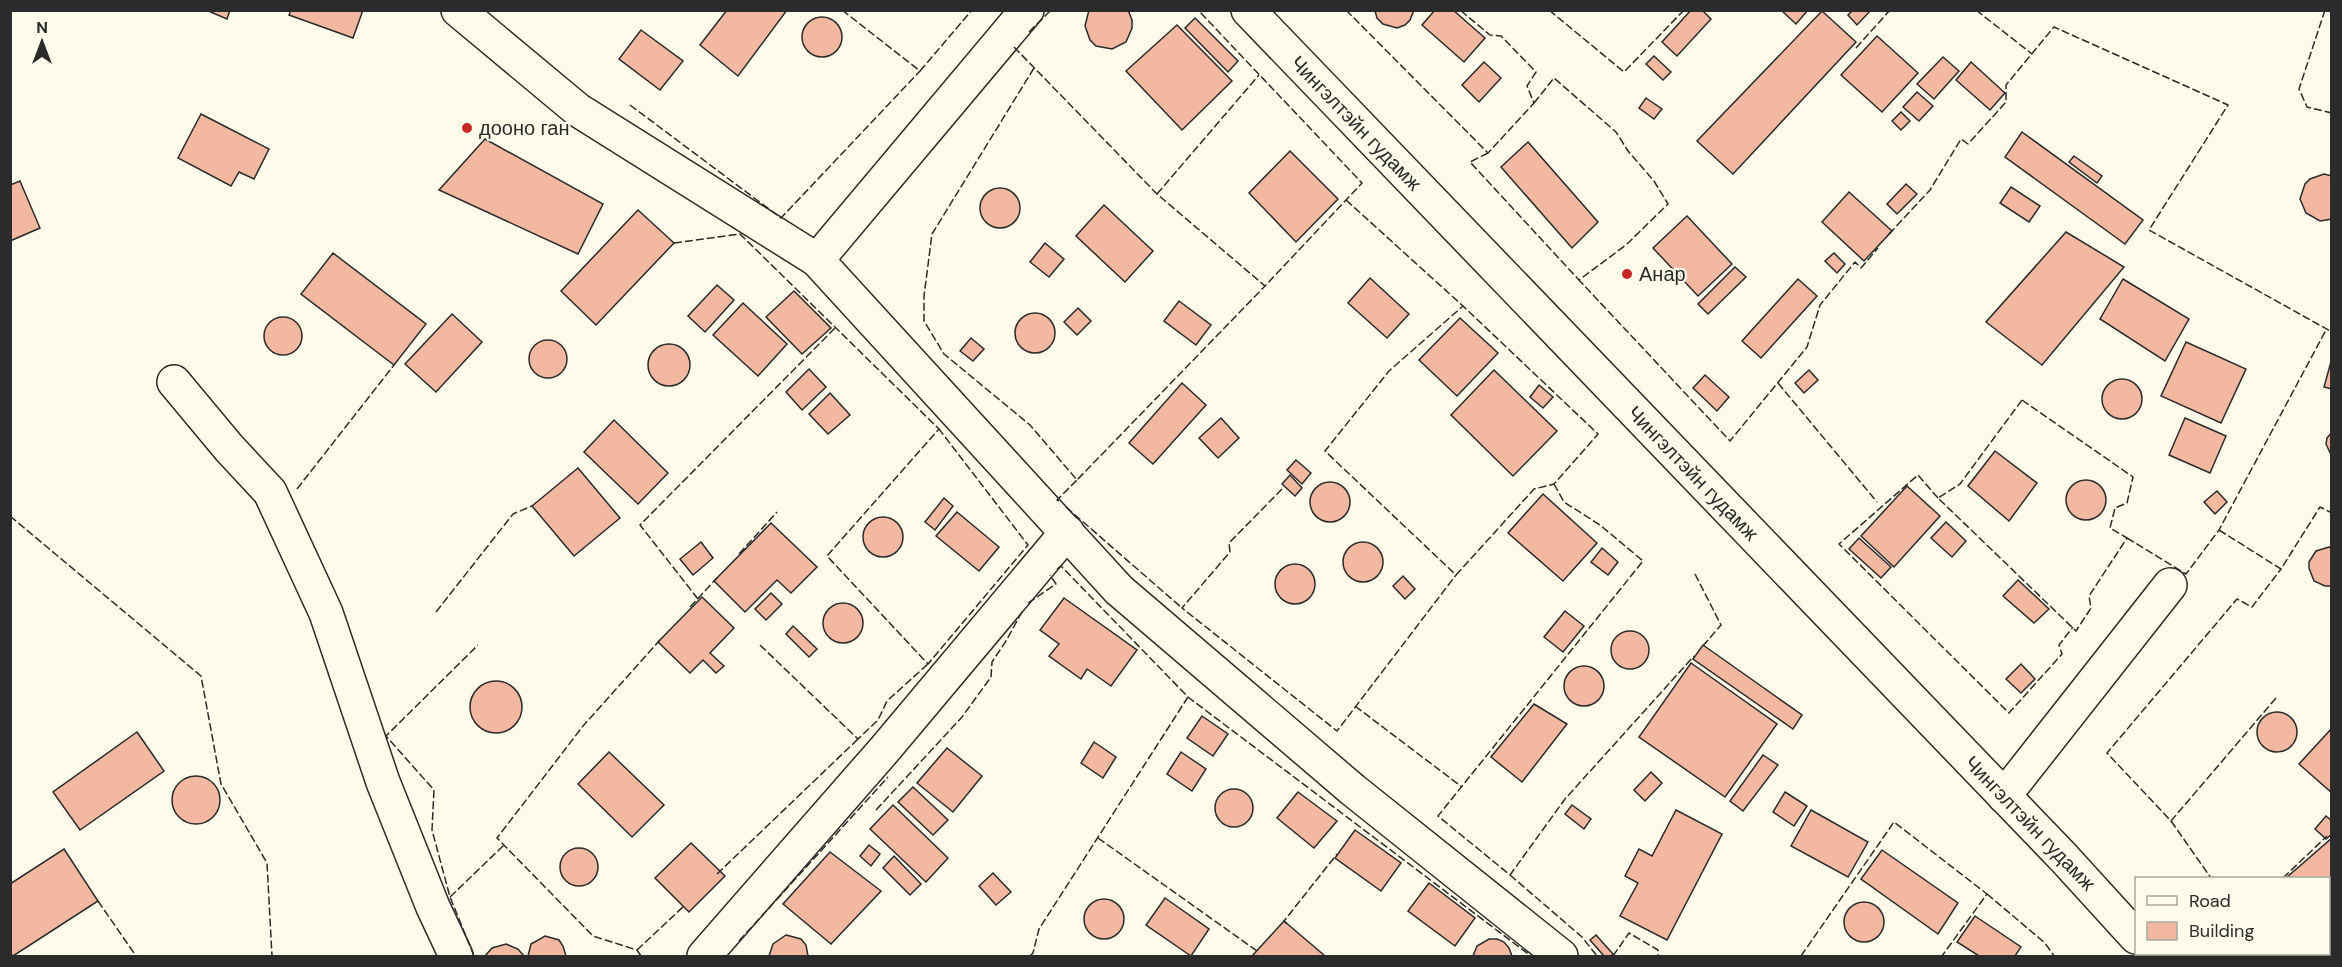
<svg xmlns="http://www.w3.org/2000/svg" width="2342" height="967" font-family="'DM Sans',sans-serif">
  <rect width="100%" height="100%" fill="#fdfbea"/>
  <g fill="#f2b8a0" stroke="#2b2b2b" stroke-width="1.5">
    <polygon points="206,10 230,10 227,19"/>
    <polygon points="291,10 363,10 353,38 289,15"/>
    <polygon points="727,10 787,10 738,76 700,45"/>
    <polygon points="1128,10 1132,20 1132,28 1126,42 1112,49 1096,46 1090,40 1085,26 1089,10"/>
    <polygon points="1414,10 1410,20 1405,25 1397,28 1383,24 1377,18 1375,11"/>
    <polygon points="1435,10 1453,10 1485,38 1464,62 1422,25"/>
    <polygon points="1691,10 1702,10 1711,19 1677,56 1662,42"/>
    <polygon points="1781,10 1808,10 1796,24"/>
    <polygon points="1853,10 1871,10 1857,25 1848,15"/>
    <polygon points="1822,11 1856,42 1733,174 1697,141"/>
    <circle cx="822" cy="37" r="20"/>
    <polygon points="1195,18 1238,61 1228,72 1185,28"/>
    <polygon points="1177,25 1232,81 1182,130 1126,71"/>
    <polygon points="641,30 683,61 660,90 619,59"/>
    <polygon points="1877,36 1918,73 1882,112 1841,75"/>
    <polygon points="1654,56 1671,72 1663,80 1646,64"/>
    <polygon points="1943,57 1959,71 1934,99 1917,84"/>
    <polygon points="1484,62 1501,78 1479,102 1462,85"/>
    <polygon points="1971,62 2005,93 1990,110 1956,80"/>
    <polygon points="1917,92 1933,106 1919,121 1903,107"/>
    <polygon points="1646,98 1662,109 1654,119 1639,108"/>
    <polygon points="1901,112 1910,121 1901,130 1892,121"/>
    <polygon points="201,114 269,149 254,179 239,172 231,186 178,158"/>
    <polygon points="2022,132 2143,220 2125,244 2005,157"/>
    <polygon points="485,139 603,204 578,254 439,190"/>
    <polygon points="1528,142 1598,222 1572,248 1501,167"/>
    <polygon points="1290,151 1338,199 1296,242 1249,193"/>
    <polygon points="2074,156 2102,176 2097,183 2069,162"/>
    <polygon points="2324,174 2332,176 2332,219 2320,221 2306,213 2300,199 2305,184 2310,179"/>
    <polygon points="20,181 40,228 10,241 10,185"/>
    <polygon points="1906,184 1917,194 1897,214 1887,204"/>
    <polygon points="2011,187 2040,206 2029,222 2000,203"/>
    <circle cx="1000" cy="208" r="20"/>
    <polygon points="1849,192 1892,231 1864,261 1822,222"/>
    <polygon points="1104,205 1153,251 1125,282 1076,236"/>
    <polygon points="638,210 674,243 596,325 561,291"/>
    <polygon points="1687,216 1732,264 1698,296 1653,248"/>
    <polygon points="2066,232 2124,267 2042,365 1986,322"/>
    <polygon points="1045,243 1064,259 1049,277 1030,262"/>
    <polygon points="333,253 426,324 394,365 301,294"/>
    <polygon points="1834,253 1845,264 1837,273 1825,261"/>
    <polygon points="1735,267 1746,277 1708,314 1698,304"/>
    <polygon points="1370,278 1409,314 1387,338 1348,303"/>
    <polygon points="1798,279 1817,296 1761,358 1742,341"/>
    <polygon points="2123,279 2189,319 2165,361 2100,319"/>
    <polygon points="717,285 734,300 705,332 688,316"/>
    <polygon points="794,291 831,328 802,354 766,317"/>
    <polygon points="1179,301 1211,325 1196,345 1164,321"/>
    <polygon points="743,303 787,344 758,376 713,335"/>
    <polygon points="1078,308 1091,321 1077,335 1064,322"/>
    <circle cx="1035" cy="333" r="20"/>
    <polygon points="452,314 482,342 436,392 405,364"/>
    <circle cx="283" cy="336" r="19"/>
    <polygon points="1460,318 1498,353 1457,396 1419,360"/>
    <polygon points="971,338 984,349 973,361 960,351"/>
    <circle cx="548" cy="359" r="19"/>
    <polygon points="2186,342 2246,369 2221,423 2161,396"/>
    <circle cx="669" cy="365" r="21"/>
    <polygon points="2332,358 2332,389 2324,387"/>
    <polygon points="809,369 826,387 802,410 786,392"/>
    <polygon points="1494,370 1557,431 1513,476 1451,415"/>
    <polygon points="1809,370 1818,380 1804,393 1795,383"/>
    <polygon points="1705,375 1729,397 1717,411 1693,388"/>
    <circle cx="2122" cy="399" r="20"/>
    <polygon points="1182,383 1206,405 1153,464 1129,443"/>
    <polygon points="1539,385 1553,397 1543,408 1530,397"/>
    <polygon points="830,393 850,415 828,434 809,414"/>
    <polygon points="1221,418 1239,438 1218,458 1199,438"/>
    <polygon points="2185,418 2226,436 2210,473 2169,455"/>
    <polygon points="614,420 668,473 638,504 584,452"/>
    <polygon points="2332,432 2332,457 2326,444 2327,438"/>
    <polygon points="1995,451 2037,483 2009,521 1968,486"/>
    <polygon points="1296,460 1311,473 1302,484 1287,470"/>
    <polygon points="578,468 620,518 574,556 532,506"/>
    <polygon points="1290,475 1302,488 1295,496 1282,484"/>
    <circle cx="2086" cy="500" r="20"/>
    <circle cx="1330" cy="502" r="20"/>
    <polygon points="1907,486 1940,516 1894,567 1861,536"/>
    <polygon points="2217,491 2227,502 2215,514 2204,502"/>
    <polygon points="1543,494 1597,543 1563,581 1508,533"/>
    <polygon points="944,498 953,506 935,530 925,522"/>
    <polygon points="957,512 999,547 979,571 936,536"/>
    <circle cx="883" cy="537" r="20"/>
    <polygon points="1946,522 1966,541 1952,557 1931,538"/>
    <polygon points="771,523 817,567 791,593 777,580 745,612 714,581"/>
    <polygon points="1859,538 1891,567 1881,578 1849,549"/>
    <polygon points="701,542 713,558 693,575 680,559"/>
    <circle cx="1363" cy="562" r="20"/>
    <polygon points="2329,547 2332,548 2332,586 2325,586 2314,581 2309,568 2309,562 2316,551"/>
    <polygon points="1602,548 1618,562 1608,575 1591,562"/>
    <circle cx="1295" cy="584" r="20"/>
    <polygon points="1403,576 1415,589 1405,599 1393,586"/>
    <polygon points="2018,580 2049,609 2034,623 2003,596"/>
    <polygon points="771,593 782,604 766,620 755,609"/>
    <polygon points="702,597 734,628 710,653 724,666 716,673 703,660 690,673 658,642"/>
    <polygon points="1064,598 1137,650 1111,686 1087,669 1081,679 1049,656 1059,644 1040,630"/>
    <circle cx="843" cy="623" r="20"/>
    <polygon points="1565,611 1584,626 1563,652 1544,637"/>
    <polygon points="793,626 817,649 809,657 786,634"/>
    <circle cx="1630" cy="650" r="19"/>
    <polygon points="1703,645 1802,715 1793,729 1693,659"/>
    <polygon points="1691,663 1777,724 1725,797 1639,737"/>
    <polygon points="2021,664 2035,679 2021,693 2006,679"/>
    <circle cx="1584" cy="686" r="20"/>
    <circle cx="496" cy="707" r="26"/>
    <polygon points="1534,704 1567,724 1522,782 1491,757"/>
    <circle cx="2277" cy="732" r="20"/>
    <polygon points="1202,716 1228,734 1213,756 1187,738"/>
    <polygon points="2332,728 2332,793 2299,764"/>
    <polygon points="137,732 164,771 80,830 53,792"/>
    <polygon points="1094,742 1116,757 1103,778 1081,763"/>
    <polygon points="947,748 982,776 953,812 917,783"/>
    <polygon points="609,752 664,805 632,837 578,784"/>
    <polygon points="1181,752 1206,769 1192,791 1167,774"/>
    <polygon points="1763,755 1778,765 1743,811 1730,801"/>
    <polygon points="1651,772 1662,783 1645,801 1634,790"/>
    <circle cx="196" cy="800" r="24"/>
    <polygon points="913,787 948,820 933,835 898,802"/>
    <circle cx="1234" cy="808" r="19"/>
    <polygon points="1298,792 1337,821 1314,848 1277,818"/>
    <polygon points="1785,792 1807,806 1794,826 1773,812"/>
    <polygon points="893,805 948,858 926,882 870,829"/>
    <polygon points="1572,805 1591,819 1584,829 1565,814"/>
    <polygon points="1676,810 1722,834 1667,940 1620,916 1638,883 1625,876 1639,849 1652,856"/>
    <polygon points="1811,810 1868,842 1848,877 1791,846"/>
    <polygon points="2326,816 2332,821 2332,834 2326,839 2315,829"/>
    <polygon points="1355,830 1401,863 1381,891 1335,858"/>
    <polygon points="2332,838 2332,899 2328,902 2328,878 2286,878"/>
    <polygon points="691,843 725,876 689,912 655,878"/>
    <polygon points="869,845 880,854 871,866 860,856"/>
    <circle cx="579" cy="867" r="19"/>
    <polygon points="64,849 98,901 13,956 10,953 10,884"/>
    <polygon points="1882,850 1958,903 1938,934 1861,879"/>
    <polygon points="830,852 881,891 831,944 783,904"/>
    <polygon points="894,856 921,884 910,895 883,868"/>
    <polygon points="993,873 1011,892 996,905 979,886"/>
    <polygon points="1429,883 1475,918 1455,946 1408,911"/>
    <polygon points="1165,898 1209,929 1191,956 1146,925"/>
    <circle cx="1104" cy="919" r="20"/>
    <circle cx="1864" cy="922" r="20"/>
    <polygon points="2332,907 2332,951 2328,948 2328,910"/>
    <polygon points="1975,916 2021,947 2015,956 1979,956 1957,942"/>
    <polygon points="1284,921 1325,956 1252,956"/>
    <polygon points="786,935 801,939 806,945 808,956 769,956 773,944"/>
    <polygon points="1596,935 1613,954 1611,956 1604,956 1590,940"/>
    <polygon points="545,936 559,940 563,946 566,956 528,956 531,944"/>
    <polygon points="1489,939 1497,939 1504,942 1509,948 1512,956 1473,956 1477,946"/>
    <polygon points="506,944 518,949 524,956 485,956 492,948"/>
  </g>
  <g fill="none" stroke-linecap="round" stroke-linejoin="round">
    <defs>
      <g id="minor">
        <polyline points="458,10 578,110 817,260 1119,590 1353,790 1561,956"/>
        <polyline points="817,260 1027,10"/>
        <polyline points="174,382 229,448 270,492 326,613 383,782 433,907 456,956"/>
        <polyline points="2004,796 2170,585"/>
        <polyline points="704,956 885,749 1067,532"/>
      </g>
      <polyline id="major" points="1248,10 2064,858 2136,937"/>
    </defs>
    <use href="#minor" stroke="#2b2b2b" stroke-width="36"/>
    <use href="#major" stroke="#2b2b2b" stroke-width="36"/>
    <use href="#minor" stroke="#fdfbea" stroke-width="33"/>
    <use href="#major" stroke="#fdfbea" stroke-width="33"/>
    <g stroke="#2b2b2b" stroke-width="1.5" stroke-dasharray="8 3" stroke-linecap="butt">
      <polyline points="842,10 920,71 972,10"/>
      <polyline points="1346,10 1488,153 1534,103 1527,86 1536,72 1501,36 1490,35 1460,10"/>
      <polyline points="1549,10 1624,72 1684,10"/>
      <polyline points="1976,10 2032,54"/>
      <polyline points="2325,10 2299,89 2307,107 2332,113"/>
      <polyline points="1029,32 1051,10"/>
      <polyline points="1014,47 1157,194 1265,286 1362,183 1198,10"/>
      <polyline points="1856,48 1890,10"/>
      <polyline points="1034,68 932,234 924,296 924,321 944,354 1030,425 1077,480 1265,286"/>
      <polyline points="1534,103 1554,78 1616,132 1628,151 1654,181 1668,204 1626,245 1579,280 1730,441 1807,347 1820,305 1855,262 1861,268 1878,248"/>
      <polyline points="630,105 781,218 920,71"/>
      <polyline points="1488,153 1470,162 1579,280"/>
      <polyline points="1157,194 1259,75"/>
      <polyline points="1346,200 1463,306 1389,371 1325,451 1456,575 1534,489 1554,484 1598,434 1463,306"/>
      <polyline points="1889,234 1930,190 1961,139 1968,144 2006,102 2006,85 2054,27 2228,105 2149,230 2332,332"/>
      <polyline points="674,243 740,234 939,429 827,556 928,664 1028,545 939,429"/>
      <polyline points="1778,383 1877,502"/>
      <polygon points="2022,400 2133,477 2127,503 2115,508 2110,528 2127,538 2089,596 2091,608 2076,631 1938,498 1960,484"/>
      <polyline points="1554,484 1564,502 1600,525 1643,561 1438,816 1510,875 1565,799 1694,656"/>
      <polyline points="297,489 394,365"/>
      <polyline points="1282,489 1229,543 1230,552 1182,608 1337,731 1456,575"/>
      <polyline points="1938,498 1918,475 1839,544 2009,713 2062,654 2059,645 2073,627"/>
      <polyline points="1059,501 1057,500 1077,480"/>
      <polyline points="1066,507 1182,608"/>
      <polyline points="10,516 201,676 221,784 267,863 272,956"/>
      <polyline points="2219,530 2281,569 2320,507 2332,513"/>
      <polyline points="2127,538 2186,574 2219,530 2326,330"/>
      <polyline points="739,554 777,512"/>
      <polyline points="1057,569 1061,566 1188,697 1531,956"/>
      <polyline points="1695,574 1721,625 1702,647"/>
      <polyline points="698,599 640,525 836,327"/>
      <polyline points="1028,603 1056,584 1050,575"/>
      <polyline points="690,607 717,578"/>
      <polyline points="436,612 513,514 532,506"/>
      <polyline points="760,645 858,739 878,720 887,701 928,664"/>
      <polyline points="2276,698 2171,821 2107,753 2237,599 2252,607 2281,569"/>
      <polyline points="1355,706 1462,787"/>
      <polyline points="876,810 962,717 991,677 992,662 1006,641 1023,610"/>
      <polyline points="2171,821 2211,878"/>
      <polyline points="1098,838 1257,951"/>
      <polyline points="717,874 858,739"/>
      <polyline points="1510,875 1582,937 1597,956"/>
      <polyline points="2283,878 2327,836"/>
      <polyline points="1987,894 2045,943 2054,956"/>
      <polyline points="450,897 504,845"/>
      <polyline points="98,901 136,956"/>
      <polyline points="1287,924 1284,921 1337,854"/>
      <polyline points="739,941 888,777"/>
      <polyline points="637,950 685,905"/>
      <polyline points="2275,954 2278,956"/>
      <polyline points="474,956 450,897 432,830 434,790 386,736 478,645"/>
      <polyline points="641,956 637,950 593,936 497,838 583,726 660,640"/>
      <polyline points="1030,956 1033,953 1039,929 1188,697"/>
      <polyline points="1613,956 1629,933 1658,950 1658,956"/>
      <polyline points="1801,956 1894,822 1987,894 1942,956"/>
    </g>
  </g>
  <g fill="#c62828" stroke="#fdfbea" stroke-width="2">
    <circle cx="467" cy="128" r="6"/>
    <circle cx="1627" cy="274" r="6"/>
  </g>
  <g text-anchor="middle" stroke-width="4.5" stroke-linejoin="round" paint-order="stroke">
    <g font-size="20" fill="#2b2b2b" stroke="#fdfbea">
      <text transform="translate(1356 123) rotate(46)" y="7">Чингэлтэйн гудамж</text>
      <text transform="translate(1693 473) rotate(46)" y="7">Чингэлтэйн гудамж</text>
      <text transform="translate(2030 823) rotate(46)" y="7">Чингэлтэйн гудамж</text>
    </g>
    <g font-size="20" fill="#2b2b2b" stroke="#fdfbea" text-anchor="start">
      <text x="479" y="135">дооно ган</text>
      <text x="1639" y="281">Анар</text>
    </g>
  </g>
  <rect width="2342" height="967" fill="none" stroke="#2b2b2b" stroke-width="24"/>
  <rect x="2135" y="877" width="195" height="78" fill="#fdfbea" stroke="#a9a89e" stroke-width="1.5"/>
  <rect x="2147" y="896" width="30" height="9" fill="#fdfbea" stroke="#a9a89e" stroke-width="1.5"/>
  <text x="2189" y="907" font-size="18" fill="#2b2b2b">Road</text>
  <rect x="2147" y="922" width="30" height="18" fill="#f2b8a0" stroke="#a9a89e" stroke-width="1.5"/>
  <text x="2189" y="937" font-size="18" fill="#2b2b2b">Building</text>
  <g transform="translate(42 42)" stroke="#fdfbea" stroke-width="4.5" paint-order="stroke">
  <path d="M0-4.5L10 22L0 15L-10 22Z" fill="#2b2b2b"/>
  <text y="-9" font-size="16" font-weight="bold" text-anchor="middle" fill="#2b2b2b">N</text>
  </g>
</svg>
